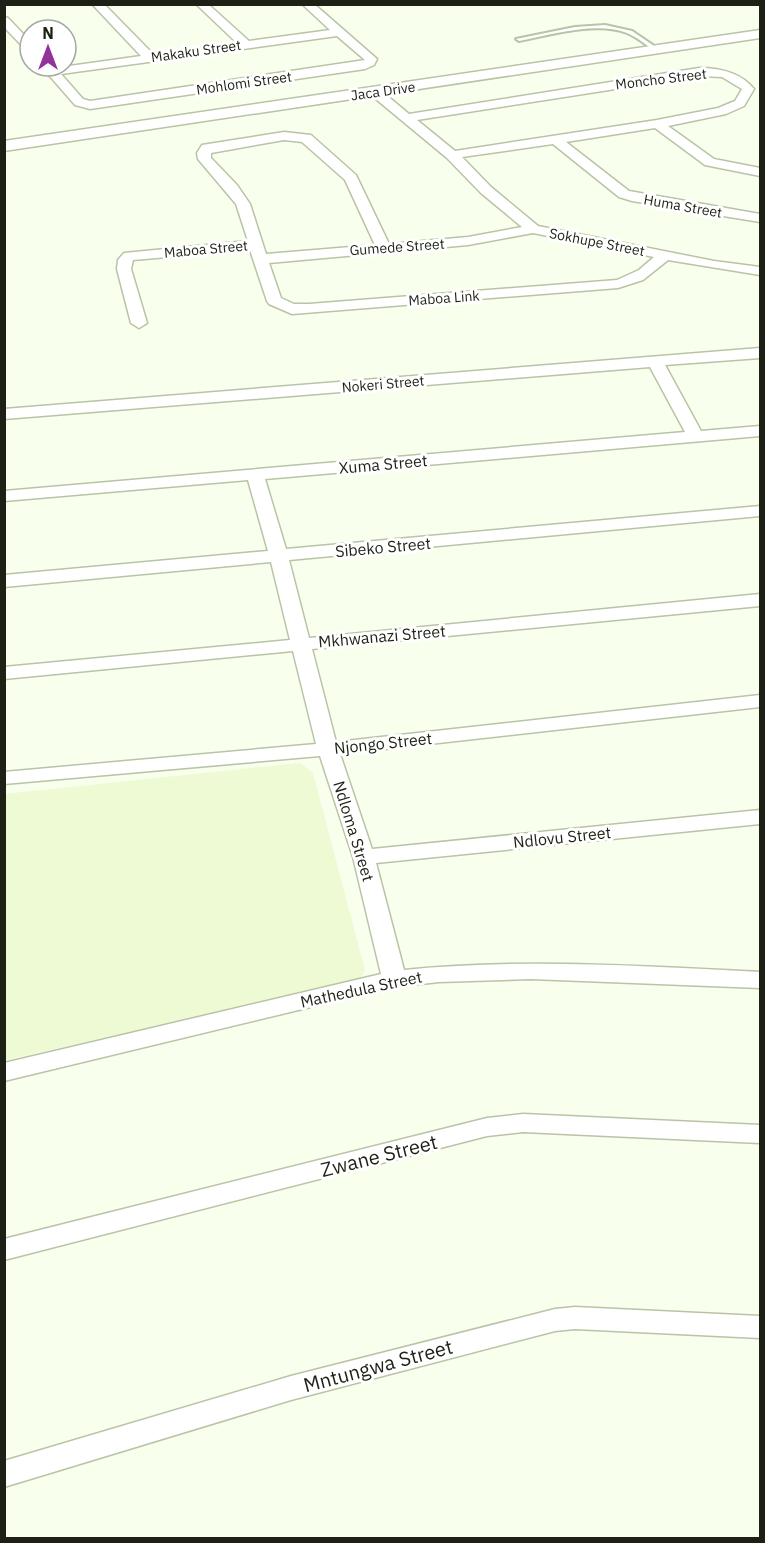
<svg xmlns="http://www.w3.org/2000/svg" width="765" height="1543" font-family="'IBM Plex Sans',sans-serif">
  <rect width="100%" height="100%" fill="#f8ffec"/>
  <polygon fill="#edfad4" points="300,763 313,773 365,970 360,980 5,1060 4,794"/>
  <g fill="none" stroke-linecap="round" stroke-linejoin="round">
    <defs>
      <path id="service" d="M605 25 632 31 660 50 655 51C646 45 637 37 627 33 596 21 550 35 519 41L516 39 575 27Z"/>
      <g id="minor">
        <path d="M92 4H104L153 54 237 43 196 4H208L249 41 330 30 302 4H314L377 59 374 65 365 69 90 109 75 105 41 66 55 68 141 56ZM337 36 365 60 90 101 83 99 61 74Z"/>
        <polygon points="4,17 8,18 30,41 30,52 26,50 4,27"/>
        <path d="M699 68C720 68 740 72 754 89L744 106 726 114 668 126 714 159 760 168V176L705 165 655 128 566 142 629 191 760 214V222L632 201 619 197 553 144 462 157 491 187 538 226 714 261 760 267V275L668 260 643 280 618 288 292 314 269 304 267 301 250 250 133 260 131 269 147 323 139 328 131 323 117 269 118 260 124 253 248 241 236 204 198 159 197 153 202 145 284 132 311 135 356 175 389 244 468 237 522 227 481 193 447 158 371 95 369 92 371 89H379L409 114ZM699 76 722 77 742 89 735 101 718 108 657 120 455 151 417 120ZM284 140 302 142 345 180 375 245 266 254 250 204 237 185 211 158V153ZM533 233 654 257 639 270 617 280 309 304H294L281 298 269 263 468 245Z"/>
        <path d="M760 348V358L665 365 701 431 760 426V436L265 479 286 549 760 506V516L289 560 309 638 760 594V606L312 649 336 742 760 695V707L340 754 372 849 760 810V824L376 863 404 970C522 958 641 966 760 972V988L531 979 439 982 394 987 4 1081V1063L381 974 353 857 320 756 4 784V772L316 744 293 651 4 679V667L290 640 271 562 4 587V575L268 551 248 480 4 501V491L685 432 650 367 4 419V409Z"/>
        <polygon points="523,1114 760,1125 760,1143 523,1132 487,1136 4,1260 4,1239 487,1118"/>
        <polygon points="575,1307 760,1316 760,1338 575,1329 555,1331 291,1400 4,1487 4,1461 291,1376 555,1309"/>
      </g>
      <polygon id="tertiary" points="760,30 760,38 4,151 4,141"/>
    </defs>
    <use href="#service" stroke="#b9c4a6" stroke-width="4"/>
    <use href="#minor" stroke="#b9c4a6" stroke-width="3"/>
    <use href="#tertiary" stroke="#b9c4a6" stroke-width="3"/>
    <use href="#service" fill="#fff" fill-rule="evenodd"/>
    <use href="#minor" fill="#fff" fill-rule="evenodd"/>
    <use href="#tertiary" fill="#fff" fill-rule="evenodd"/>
  </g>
  <g text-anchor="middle" stroke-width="6" stroke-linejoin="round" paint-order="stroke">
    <g font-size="14" fill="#1d2115" stroke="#fff">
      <text transform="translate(196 51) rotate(-8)" y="5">Makaku Street</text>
      <text transform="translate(661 79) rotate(-7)" y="5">Moncho Street</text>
      <text transform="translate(244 83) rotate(-8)" y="5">Mohlomi Street</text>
      <text transform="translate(383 91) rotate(-8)" y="5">Jaca Drive</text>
      <text transform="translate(683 206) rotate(10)" y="5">Huma Street</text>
      <text transform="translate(597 242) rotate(11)" y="5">Sokhupe Street</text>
      <text transform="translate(397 247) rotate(-4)" y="5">Gumede Street</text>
      <text transform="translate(206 249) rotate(-5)" y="5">Maboa Street</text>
      <text transform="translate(444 298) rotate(-4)" y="5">Maboa Link</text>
      <text transform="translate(383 384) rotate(-5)" y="5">Nokeri Street</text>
    </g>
    <g font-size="16" fill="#1d2115" stroke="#fff">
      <text transform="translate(383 464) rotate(-5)" y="6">Xuma Street</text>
      <text transform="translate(383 547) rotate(-5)" y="6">Sibeko Street</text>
      <text transform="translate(382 636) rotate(-5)" y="6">Mkhwanazi Street</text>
      <text transform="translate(383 743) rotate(-6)" y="6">Njongo Street</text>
      <text transform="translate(354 831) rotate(73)" y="6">Ndloma Street</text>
      <text transform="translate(562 837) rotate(-6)" y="6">Ndlovu Street</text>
      <text transform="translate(361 989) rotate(-12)" y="6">Mathedula Street</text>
    </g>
    <g font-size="20" fill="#1d2115" stroke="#fff">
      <text transform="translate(379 1156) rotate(-14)" y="7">Zwane Street</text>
      <text transform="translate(378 1366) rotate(-15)" y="7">Mntungwa Street</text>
    </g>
  </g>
  <rect width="765" height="1543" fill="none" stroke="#1d2115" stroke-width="12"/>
  <g transform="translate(48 48)"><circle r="28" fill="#ffffff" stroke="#a5a6a1" stroke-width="1.5"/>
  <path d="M0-4.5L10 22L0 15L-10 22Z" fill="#92339b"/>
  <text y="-9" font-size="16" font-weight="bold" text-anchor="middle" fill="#1d2115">N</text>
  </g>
</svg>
